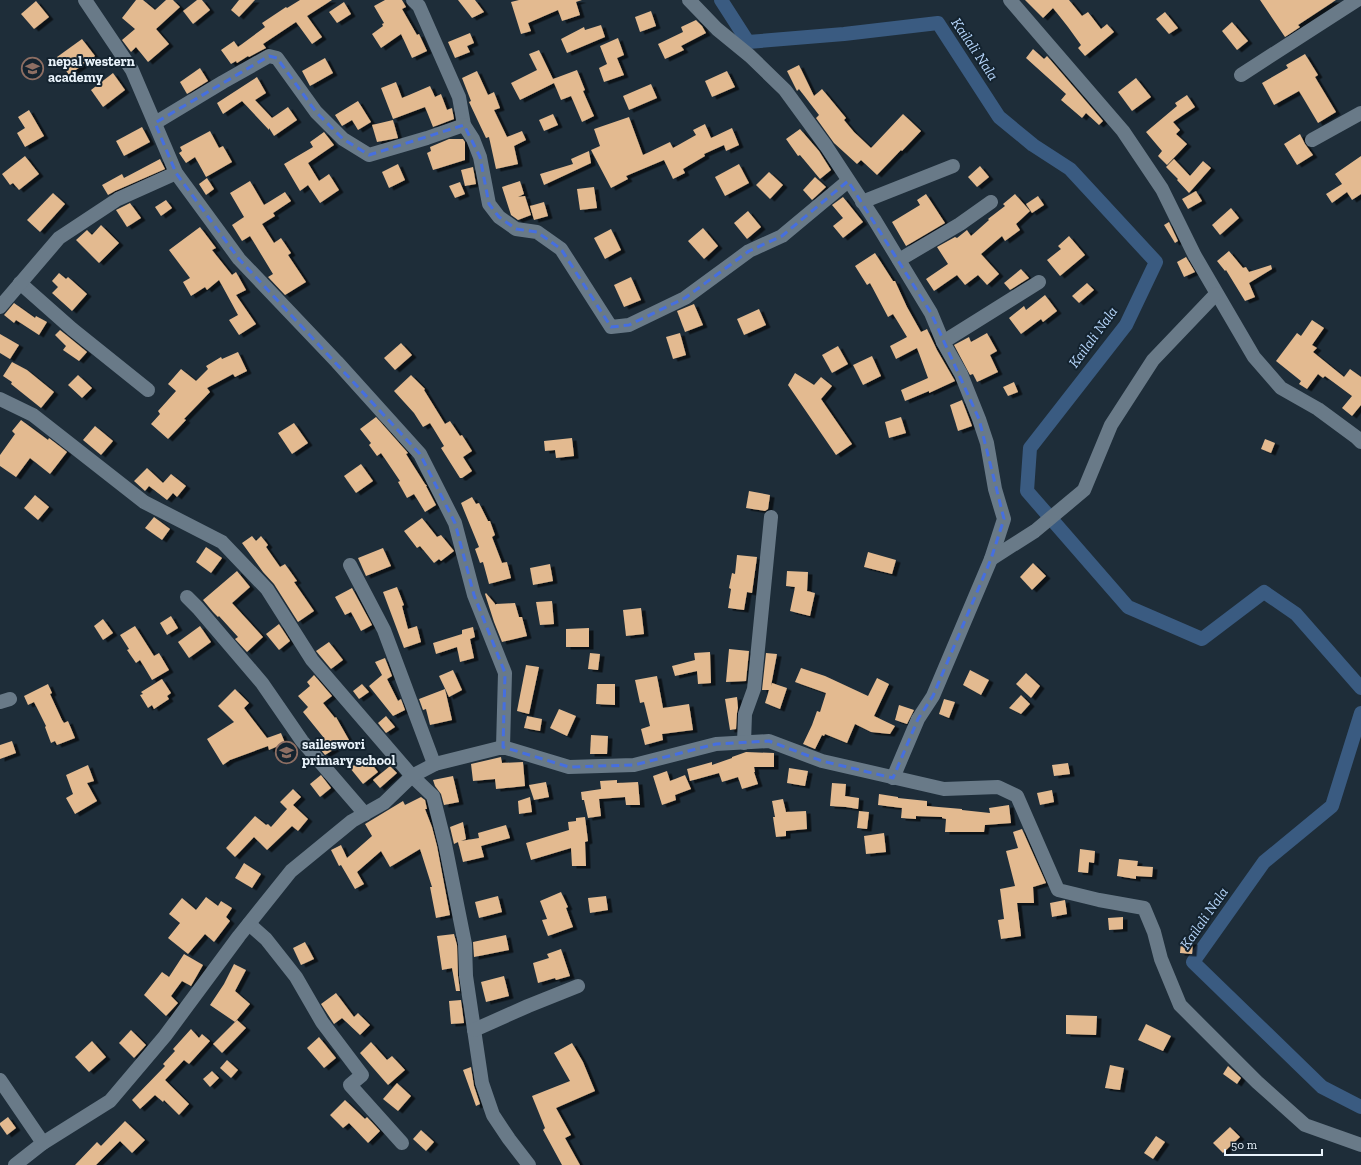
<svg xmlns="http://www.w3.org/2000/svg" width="1361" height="1165" font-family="'Zilla Slab',serif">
  <defs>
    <filter id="shadow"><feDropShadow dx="4.5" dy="2.5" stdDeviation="0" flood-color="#0009"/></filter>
  </defs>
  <rect width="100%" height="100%" fill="#1e2d39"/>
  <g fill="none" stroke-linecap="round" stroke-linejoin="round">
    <g stroke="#3a5b81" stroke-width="14">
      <polyline points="721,0 748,42 844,34 938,23 999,117 1033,145 1070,169 1156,262 1126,325 1030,448 1027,491 1128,607 1202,639 1264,592 1296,614 1361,688"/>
      <polyline points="1361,713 1332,806 1264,862 1193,962 1322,1087 1361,1107"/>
    </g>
  </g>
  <g fill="#e3ba90" filter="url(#shadow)">
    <polygon points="136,0 143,0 155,10 166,0 173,0 180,7 156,29 169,44 148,62 136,47 131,52 122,40 135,29 122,18"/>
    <polygon points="197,0 202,0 210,10 193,24 183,11"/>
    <polygon points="239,0 255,0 239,17 231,10"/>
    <polygon points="300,0 332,0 307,16 322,37 312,44 296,22 263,44 266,48 262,50 249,57 248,56 237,63 236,61 231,64 221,50 234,41 238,47 265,27 262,23 286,7 287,8"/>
    <polygon points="385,0 402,0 406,7 402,9 417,35 419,34 427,51 412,58 401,34 381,48 372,34 383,26 382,24 384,23 374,6"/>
    <polygon points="458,0 475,0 484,12 472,18"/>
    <polygon points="519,0 582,0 576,2 580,15 562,21 558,10 528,23 531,31 521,34 511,2"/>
    <polygon points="1025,0 1069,0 1082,16 1088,12 1101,29 1107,24 1114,32 1085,56 1078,48 1081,45 1068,27 1053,8 1043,18"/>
    <polygon points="1260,0 1336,0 1298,25 1300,27 1285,37"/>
    <polygon points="36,1 49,17 34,29 21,14"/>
    <polygon points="344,2 351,14 337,23 329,12"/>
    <polygon points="651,11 656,26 640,32 635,17"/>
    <polygon points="1165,12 1178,28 1169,34 1156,19"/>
    <polygon points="696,20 702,26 706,33 681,46 684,50 665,59 658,44 683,32 681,27"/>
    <polygon points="1232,22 1248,41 1237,50 1222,31"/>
    <polygon points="601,25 605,37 567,53 561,39 584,27 585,30"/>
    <polygon points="470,33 474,43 467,46 470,52 455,58 448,42"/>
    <polygon points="618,38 624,55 617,58 624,75 604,82 599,68 607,64 600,46"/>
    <polygon points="82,39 95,56 69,75 57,57"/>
    <polygon points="1033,49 1044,59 1047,56 1103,121 1099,125 1086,113 1082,118 1061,100 1066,94 1026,58"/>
    <polygon points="539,50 553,79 577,70 585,90 583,91 594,116 582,122 571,96 561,100 554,83 520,100 511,83 537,70 529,54"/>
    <polygon points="1305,54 1318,75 1315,77 1336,112 1318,123 1299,91 1274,105 1262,83 1288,68 1286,65"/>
    <polygon points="325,58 333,73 310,86 302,71"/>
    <polygon points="799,65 814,96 822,89 846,118 844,120 854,132 871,148 903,114 921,131 902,151 901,150 877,175 861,160 857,164 834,143 816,118 819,115 799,89 797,91 787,71"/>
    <polygon points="200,68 208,81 187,94 180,82"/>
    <polygon points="477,71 488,95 494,92 500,108 494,110 507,137 522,131 526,140 514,146 518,164 496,169 489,137 486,138 469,102 471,101 462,78"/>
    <polygon points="727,71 735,87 712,97 705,81"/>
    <polygon points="113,73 125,90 103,107 91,90"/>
    <polygon points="257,77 266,93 255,100 272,118 288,107 297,120 274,136 269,128 269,130 242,101 223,114 217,103"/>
    <polygon points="1136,78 1151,97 1132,111 1118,92"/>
    <polygon points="396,82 402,98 430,86 435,97 441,94 447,110 452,108 454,119 433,127 425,107 393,119 381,88"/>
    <polygon points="651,84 657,98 629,110 623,96"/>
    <polygon points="1187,95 1195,107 1173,122 1180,130 1176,134 1187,144 1167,165 1158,156 1162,151 1146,132 1177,106 1175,103"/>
    <polygon points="358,101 371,122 358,130 352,120 342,126 335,115"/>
    <polygon points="29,110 44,136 25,147 17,133 25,128 18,117"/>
    <polygon points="553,114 558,125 544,131 539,120"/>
    <polygon points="629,117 643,155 670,142 673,148 696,135 693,130 705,124 711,138 732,128 739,145 726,151 724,145 704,154 705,156 683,169 685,173 673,179 664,160 626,176 628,179 611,188 591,150 600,146 594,129"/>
    <polygon points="393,120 398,138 377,142 372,125"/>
    <polygon points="142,127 150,142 124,156 116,141"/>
    <polygon points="800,129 819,151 831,170 820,179 800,155 798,156 786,139"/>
    <polygon points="210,131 219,148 223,146 232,162 206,177 195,157 186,163 179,153 182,151 180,147"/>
    <polygon points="324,132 334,145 308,163 319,181 329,174 339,190 320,203 308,185 300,191 284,164 313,147 310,142"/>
    <polygon points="1300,134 1305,144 1313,155 1297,165 1284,144"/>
    <polygon points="449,139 463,139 465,142 465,160 433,170 427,153 431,151 430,147"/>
    <polygon points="589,151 591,163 544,185 540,174 573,164 571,159"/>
    <polygon points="25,156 39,174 19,190 13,183 10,185 2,174"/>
    <polygon points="1361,156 1361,194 1352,200 1347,192 1332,203 1326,194 1342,184 1335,174"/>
    <polygon points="160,159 165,169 115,191 108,195 102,185 122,174 124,178"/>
    <polygon points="1174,159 1190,176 1203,161 1211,168 1189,193 1177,180 1178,179 1166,167"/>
    <polygon points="398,164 405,180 389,188 382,172"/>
    <polygon points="739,164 749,183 725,196 715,177"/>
    <polygon points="980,166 989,177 977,187 968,177"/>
    <polygon points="473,167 476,184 465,186 461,170"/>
    <polygon points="769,172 783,185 770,199 756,185"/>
    <polygon points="815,177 826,187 812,200 803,190"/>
    <polygon points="207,178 214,189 206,195 199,184"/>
    <polygon points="250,181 264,205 285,192 291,201 273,213 275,216 262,224 274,243 281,238 291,253 288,255 306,282 285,295 268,277 273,274 250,236 242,241 232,225 244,217 230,193"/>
    <polygon points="520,181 524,194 518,197 525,196 531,215 518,220 511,215 502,187"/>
    <polygon points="460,182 465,194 455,198 449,186"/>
    <polygon points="594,187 597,208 580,210 577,189"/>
    <polygon points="1196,191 1202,201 1188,209 1182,199"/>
    <polygon points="53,193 65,204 40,232 27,220"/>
    <polygon points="926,194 945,223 906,246 892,222 920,205 917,200"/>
    <polygon points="1015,194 1030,211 1016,224 1020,230 1005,241 1002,236 981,254 999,274 987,285 978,275 965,285 957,275 934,291 926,279 948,264 937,247 955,237 957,238 967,230 971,236 989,220 988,219 1005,206 1003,204"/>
    <polygon points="1038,196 1044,205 1032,213 1026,204"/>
    <polygon points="843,197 863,222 843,238 833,226 843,218 832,205"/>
    <polygon points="166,200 172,208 161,216 155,207"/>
    <polygon points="544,202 548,216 534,220 530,206"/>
    <polygon points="130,203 141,218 127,227 116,210"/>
    <polygon points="1231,208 1239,218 1220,235 1212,225"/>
    <polygon points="748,211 761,227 747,239 734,223"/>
    <polygon points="1169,222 1178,241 1175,243 1164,225"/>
    <polygon points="101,225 119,243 99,263 76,240 87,230 92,235"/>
    <polygon points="200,227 216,248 212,250 232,275 236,272 246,290 236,295 256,324 239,335 229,320 238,315 219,280 207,290 205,287 191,296 183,282 190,278 169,250"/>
    <polygon points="703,228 718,246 704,259 688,241"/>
    <polygon points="611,229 621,250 605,259 594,238"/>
    <polygon points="1069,236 1085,255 1060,276 1047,260 1061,249 1058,246"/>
    <polygon points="1229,251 1243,268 1246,267 1249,272 1271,265 1272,269 1249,283 1255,297 1245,301 1226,270 1225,271 1217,261"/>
    <polygon points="875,253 893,281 895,281 907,307 921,332 927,329 937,350 955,381 929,393 929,391 905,401 901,390 928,378 917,348 896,359 890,346 907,337 893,314 888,317 870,283 867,285 855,266"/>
    <polygon points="1186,257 1195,272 1184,277 1177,262"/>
    <polygon points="1021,269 1029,278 1010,290 1004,283"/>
    <polygon points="59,273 66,279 68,277 87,294 72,311 52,293 58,287 52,281"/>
    <polygon points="631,277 641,300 624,307 614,285"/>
    <polygon points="1087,283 1094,290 1079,303 1072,296"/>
    <polygon points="1045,295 1057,311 1043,322 1041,319 1021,334 1009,318 1024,306 1026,310"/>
    <polygon points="14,303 35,318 36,316 47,322 39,335 16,320 14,323 4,315"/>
    <polygon points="694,304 703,325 685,332 677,311"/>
    <polygon points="759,309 766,325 744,335 737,319"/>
    <polygon points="1312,320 1324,328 1312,345 1317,348 1313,352 1344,377 1350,369 1361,377 1361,405 1352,416 1342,408 1352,396 1325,376 1323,378 1318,374 1307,389 1299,384 1301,381 1276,361 1297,333 1301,336"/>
    <polygon points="60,330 87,352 79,361 63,350 66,346 55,335"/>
    <polygon points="680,333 686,355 673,359 666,337"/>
    <polygon points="987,333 997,351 990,355 998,372 977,382 973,374 970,375 954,345 969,337 971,342"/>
    <polygon points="0,334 19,345 10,359 0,353"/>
    <polygon points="401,343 412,355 395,370 384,358"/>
    <polygon points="838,346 848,364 832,373 822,355"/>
    <polygon points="238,352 247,371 235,377 233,374 207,388 210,392 184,419 186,420 168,439 151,424 160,414 158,411 176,391 168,384 181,369 196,381 208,369 206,366 221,357 222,359"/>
    <polygon points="872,356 881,376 863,385 853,365"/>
    <polygon points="12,362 27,370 54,392 41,408 11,384 12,382 3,376"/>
    <polygon points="795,373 814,385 821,377 832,386 821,399 852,444 836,455 788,385"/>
    <polygon points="78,375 92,388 82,398 68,385"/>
    <polygon points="411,375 425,389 424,390 445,424 450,421 460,436 462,435 472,451 463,457 472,471 462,478 460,478 441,448 444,446 430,423 423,427 414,413 394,391"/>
    <polygon points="1014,382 1018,392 1008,396 1003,387"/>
    <polygon points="962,400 972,426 958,431 950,405"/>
    <polygon points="376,417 408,453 406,454 425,484 427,486 426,486 436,505 425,512 414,494 407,498 398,482 400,481 381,453 377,456 369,445 371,443 360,429"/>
    <polygon points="901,417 906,433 889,438 885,422"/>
    <polygon points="21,420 48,440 49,438 67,452 50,474 30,458 16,477 0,466 0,455 15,434 12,431"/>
    <polygon points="294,423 308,443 292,454 278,433"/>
    <polygon points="95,426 113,441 101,455 83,440"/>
    <polygon points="572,438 574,456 556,458 555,450 545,451 544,441"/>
    <polygon points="1265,439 1275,443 1271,453 1261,449"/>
    <polygon points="361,464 373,481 356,493 344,476"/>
    <polygon points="147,468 163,483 171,474 186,486 177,497 173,493 167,500 149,486 145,491 134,481"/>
    <polygon points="749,491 770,495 768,509 765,511 746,508"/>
    <polygon points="35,495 49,507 38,520 24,508"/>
    <polygon points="472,497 476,504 479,503 488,521 490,521 495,535 492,537 502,563 507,562 511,578 489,584 483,562 480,563 475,549 479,547 461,503"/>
    <polygon points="154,517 170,529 162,540 145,528"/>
    <polygon points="422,518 437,537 441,535 454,551 441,561 439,559 434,563 420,546 417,548 404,531"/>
    <polygon points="252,536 256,541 261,536 268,545 266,547 280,567 285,564 297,581 294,582 314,611 298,622 274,584 263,572 242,543"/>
    <polygon points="206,547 222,558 211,573 196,562"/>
    <polygon points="383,548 391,566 366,576 358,558"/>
    <polygon points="868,552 896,560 892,574 864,567"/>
    <polygon points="737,555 757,557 752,593 747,592 744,610 728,608 731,589 729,588 732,573 735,574"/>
    <polygon points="1033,563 1046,576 1032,590 1020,577"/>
    <polygon points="550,564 553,581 533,585 530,568"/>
    <polygon points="237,571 250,587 232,603 263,637 247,652 235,639 238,637 219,616 218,617 213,612 203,600"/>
    <polygon points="787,571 808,572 807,591 815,593 810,616 790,611 795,587 786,586"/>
    <polygon points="397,587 404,605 402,606 408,629 417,626 421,642 404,648 383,592"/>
    <polygon points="352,588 372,625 361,631 351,612 345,615 335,597"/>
    <polygon points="486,593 496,605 496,604 515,603 519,617 522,617 527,636 502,642 494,622 485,594"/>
    <polygon points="552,601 554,624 540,625 536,602"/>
    <polygon points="641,608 644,634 626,636 623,610"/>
    <polygon points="171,616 178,628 167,635 160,623"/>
    <polygon points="103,619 113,633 103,640 94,626"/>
    <polygon points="279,624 290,641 279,650 266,634"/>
    <polygon points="135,626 154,656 159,653 169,670 152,680 140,660 136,663 127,650 129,649 120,635"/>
    <polygon points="200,626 211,642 189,658 178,642"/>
    <polygon points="473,627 475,637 470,639 474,658 460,662 457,647 436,654 433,643 462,634 462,630"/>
    <polygon points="589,628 589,647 566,647 566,629"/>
    <polygon points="329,642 343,660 331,669 316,651"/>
    <polygon points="729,649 749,651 746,681 726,682"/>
    <polygon points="710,652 711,683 698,684 697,671 675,676 672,666 695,660 694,653"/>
    <polygon points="590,653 600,654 598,670 588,669"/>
    <polygon points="766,653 777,654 771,686 772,683 787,688 780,709 765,703 769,690 762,690"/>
    <polygon points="385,658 392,676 387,679 398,701 401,699 405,710 393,716 369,686 382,675 375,662"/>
    <polygon points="526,665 539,667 529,714 517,711"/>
    <polygon points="801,668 825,676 868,696 877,678 889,684 874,716 895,726 890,734 871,732 855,724 847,743 825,734 824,736 822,735 815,749 803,744 812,725 817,711 820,712 826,693 795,682"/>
    <polygon points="453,670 462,690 449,697 439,676"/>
    <polygon points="970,670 989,680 981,695 963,685"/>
    <polygon points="1026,673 1040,686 1031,698 1016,684"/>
    <polygon points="314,675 332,696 323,703 335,718 336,717 349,740 325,755 316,744 324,738 303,712 308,707 298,696 310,686 307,682"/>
    <polygon points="657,676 663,708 689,704 693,730 662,734 663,740 645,745 641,729 650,726 644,702 640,703 635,680"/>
    <polygon points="162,679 171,693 167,696 169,699 154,709 152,705 148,708 140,695 143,694 141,692"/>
    <polygon points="48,684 52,693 50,694 62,720 64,723 68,721 75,738 57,745 55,741 51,743 45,727 46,726 34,702 28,705 24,696"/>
    <polygon points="362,684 369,692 359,699 353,691"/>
    <polygon points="597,684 615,684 615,705 596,704"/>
    <polygon points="235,689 249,703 244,708 267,738 281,733 285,743 269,750 268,746 230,760 223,765 207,739 234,722 218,706"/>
    <polygon points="445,689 452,720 430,725 426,709 423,710 419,699"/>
    <polygon points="1021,695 1030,704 1021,714 1009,708"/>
    <polygon points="737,697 738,708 737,713 736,729 730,730 725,699"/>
    <polygon points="944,699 955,702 949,718 939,714"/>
    <polygon points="899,705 914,710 907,724 895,720"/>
    <polygon points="559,709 576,716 567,736 550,728"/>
    <polygon points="386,716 395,727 386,733 378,723"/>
    <polygon points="527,716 542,719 540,731 524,728"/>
    <polygon points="591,735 608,736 607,754 590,754"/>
    <polygon points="12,741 16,753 0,759 0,745"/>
    <polygon points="746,752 774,753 774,767 754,767 755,772 754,772 758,784 742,789 738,777 722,782 719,773 690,781 687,769 712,762 712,765 732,758 732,757"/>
    <polygon points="366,757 378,772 363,784 350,768"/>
    <polygon points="501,757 502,763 523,762 525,786 496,789 495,779 473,781 471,764"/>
    <polygon points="1068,763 1070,774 1054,776 1052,765"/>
    <polygon points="88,765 94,781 87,783 97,801 75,814 66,798 73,794 66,775"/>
    <polygon points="390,766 397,773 380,788 373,780"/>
    <polygon points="789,768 808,771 805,786 787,783"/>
    <polygon points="667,771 670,781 685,775 691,789 675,795 676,800 662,805 653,776"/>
    <polygon points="321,775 331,788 320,797 310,784"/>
    <polygon points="453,776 459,802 444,805 441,794 435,786 433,780"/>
    <polygon points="617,780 617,783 638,782 640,805 626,805 625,797 599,799 601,816 588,818 584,800 582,800 581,792 601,789 600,781"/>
    <polygon points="546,782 549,797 534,800 529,785"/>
    <polygon points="832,783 846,784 845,796 859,798 858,809 846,807 830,806"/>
    <polygon points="293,789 301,797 293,805 308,819 298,831 292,826 267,850 254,837 235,857 226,848 255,816 266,825 268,824 271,827 287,809 280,802"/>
    <polygon points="1052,790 1054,802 1040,805 1037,793"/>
    <polygon points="879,794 898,797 898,798 927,801 927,806 962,809 962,810 990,813 989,808 1009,805 1011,823 985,825 984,832 945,832 946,819 942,818 942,817 916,816 916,819 901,818 902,808 878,805"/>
    <polygon points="421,797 425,800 427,809 425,809 432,827 437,846 450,915 436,918 430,887 432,887 420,849 390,867 381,851 357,872 364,884 355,889 341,865 339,866 331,850 341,845 347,858 372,836 365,824 403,801 405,805"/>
    <polygon points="530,797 532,812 519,814 518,801"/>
    <polygon points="783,799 786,812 806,811 807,829 786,831 786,836 776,837 773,817 775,817 772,801"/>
    <polygon points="859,811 869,812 867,829 857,828"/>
    <polygon points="585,817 588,841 585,842 586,866 572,866 571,848 531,860 526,843 569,830 568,822 576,821 576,818"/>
    <polygon points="463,822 466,839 461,841 479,838 478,833 506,825 510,838 481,846 484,857 463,862 458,842 454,844 450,827"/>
    <polygon points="1022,829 1046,883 1033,887 1034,903 1017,903 1021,936 1001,939 998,920 1004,919 1000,889 1015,886 1006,851 1018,848 1013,832"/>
    <polygon points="884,833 886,852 866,854 864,836"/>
    <polygon points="1080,849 1095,851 1094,863 1089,862 1088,873 1078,872"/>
    <polygon points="1119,859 1138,861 1137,866 1153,867 1152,877 1136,876 1136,879 1117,876"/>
    <polygon points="244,863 261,874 252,888 235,878"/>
    <polygon points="561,892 568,907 566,908 573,927 548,936 542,920 547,919 540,901"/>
    <polygon points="498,896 502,912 479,918 475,902"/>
    <polygon points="606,896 608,910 590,913 588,898"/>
    <polygon points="206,897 218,906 221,901 232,908 226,917 230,921 214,942 205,934 188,954 168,938 180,923 169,914 182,898 196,910"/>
    <polygon points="1065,900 1067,914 1052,917 1050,903"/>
    <polygon points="1123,917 1123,929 1109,930 1108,918"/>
    <polygon points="454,934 457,945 458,976 460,991 456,991 452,968 442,970 437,936"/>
    <polygon points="506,935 509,950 474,957 473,942"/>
    <polygon points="1181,941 1193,942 1192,954 1180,953"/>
    <polygon points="305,942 314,959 301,965 293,948"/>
    <polygon points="561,949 570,976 556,980 555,978 538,983 533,963 549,958 547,954"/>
    <polygon points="184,954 203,965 191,986 182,981 171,996 178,1003 166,1016 144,995 162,972 169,977"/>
    <polygon points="234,964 246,970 235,991 250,1004 235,1022 210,1005 224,984"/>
    <polygon points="504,976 509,996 486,1002 481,982"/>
    <polygon points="336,993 354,1017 358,1013 370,1025 360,1035 342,1018 334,1024 321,1004"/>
    <polygon points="461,1000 464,1023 451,1024 449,1001"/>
    <polygon points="1066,1015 1097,1016 1096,1035 1066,1034"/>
    <polygon points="237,1020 246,1028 222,1053 213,1044"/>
    <polygon points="1146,1024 1171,1036 1163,1051 1138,1040"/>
    <polygon points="191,1029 199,1038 202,1034 210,1041 189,1064 184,1060 165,1080 189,1104 179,1115 164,1100 163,1102 155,1095 140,1109 132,1100 165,1066 163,1064 175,1051 173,1049"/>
    <polygon points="131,1030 146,1045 134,1058 119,1043"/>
    <polygon points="319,1037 336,1058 324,1068 307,1048"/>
    <polygon points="92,1041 106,1057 89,1072 75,1057"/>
    <polygon points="371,1042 387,1060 392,1056 405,1070 388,1085 360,1053"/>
    <polygon points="572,1043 583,1062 595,1091 556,1108 571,1135 565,1138 580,1165 562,1165 543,1130 545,1128 532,1096 570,1081 554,1053"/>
    <polygon points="227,1060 238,1070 231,1078 220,1068"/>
    <polygon points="1110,1065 1124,1068 1120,1090 1105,1088"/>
    <polygon points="1228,1066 1241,1078 1237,1084 1223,1074"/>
    <polygon points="471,1067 474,1086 480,1104 476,1106 463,1070"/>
    <polygon points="212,1071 219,1078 210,1087 203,1079"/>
    <polygon points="397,1083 411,1096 398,1111 383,1099"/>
    <polygon points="345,1100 365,1119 367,1117 380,1131 368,1143 349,1123 343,1128 330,1115"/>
    <polygon points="8,1117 16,1128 7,1135 0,1125 0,1123"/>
    <polygon points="125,1121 145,1140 132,1153 120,1141 96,1165 75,1165 97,1142 101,1146"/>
    <polygon points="1230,1127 1240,1137 1223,1153 1213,1143"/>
    <polygon points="421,1130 434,1142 426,1151 413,1139"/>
    <polygon points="1156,1136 1165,1142 1153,1159 1144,1153"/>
  </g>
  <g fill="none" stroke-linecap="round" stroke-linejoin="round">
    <g stroke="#697a88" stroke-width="14">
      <polyline points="85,0 132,70 176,173 239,259 337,362 420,454 455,523 474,595 505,673 503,747"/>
      <polyline points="413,0 419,6 459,97 464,125 473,139 480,157 489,204 499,217 516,229 537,232 561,249 611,327 629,325 685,298 749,251 782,236 848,181"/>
      <polyline points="689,0 717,29 750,56 785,90 826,146 874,219 931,313 943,342 961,374 979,419 987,443 995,489 1004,519 991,559 933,696 918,719 893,778"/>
      <polyline points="1010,0 1123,131 1162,189 1195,256 1254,357 1281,388 1318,409 1356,437 1361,442"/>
      <polyline points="1241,75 1357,0"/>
      <polyline points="155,123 223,82 269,56 277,58 316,112 343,139 369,155 427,138 464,125"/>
      <polyline points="1312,140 1361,113"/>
      <polyline points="862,202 953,166"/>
      <polyline points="899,260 960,224 991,202"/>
      <polyline points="20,283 72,329 148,390"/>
      <polyline points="0,307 59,238 118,199 176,173"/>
      <polyline points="943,342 1039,282"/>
      <polyline points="0,399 33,415 144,502 222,542 267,589 312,660 412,776 433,796 445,844 465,944 466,976 482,1083 493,1115 509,1139 529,1165"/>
      <polyline points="991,559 1035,531 1084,490 1111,425 1153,360 1216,294"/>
      <polyline points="350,565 384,630 433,761 435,764"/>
      <polyline points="187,597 198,608 262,683 302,741 365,814"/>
      <polyline points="0,702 10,699"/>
      <polyline points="744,743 745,714 754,689 771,517"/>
      <polyline points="249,924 266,939 296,977 322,1022 362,1075 350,1085 402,1143"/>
      <polyline points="474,1030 528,1006 578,986"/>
      <polyline points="0,1080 43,1143"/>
      <polyline points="15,1165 43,1143 110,1101 165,1036 239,936 291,871 352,821 384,803 412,776 435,764 503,747 569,767 634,765 716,744 769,741 822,761 944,789 998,787 1017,796 1058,890 1099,900 1144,908 1154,932 1161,959 1180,1005 1257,1082 1305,1125 1361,1145"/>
    </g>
  </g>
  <path fill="none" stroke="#466fdf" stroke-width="3" stroke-dasharray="8 5" stroke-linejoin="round" d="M269 56 277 58 316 112 343 139 369 155 464 125 480 157 489 204 499 217 516 229 537 232 561 249 611 327 629 325 685 298 749 251 782 236 848 181 931 313 979 419 1004 519 991 559 933 696 918 719 893 778 822 761 769 741 716 744 634 765 569 767 503 747 505 673 474 595 455 523 420 454 239 259 176 173 155 123Z"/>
  <defs>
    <symbol id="university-ring" viewBox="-11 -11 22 22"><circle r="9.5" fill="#14232f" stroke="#8d6e63" stroke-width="1.5"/><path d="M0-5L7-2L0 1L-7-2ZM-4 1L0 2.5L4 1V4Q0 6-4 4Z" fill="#8d6e63"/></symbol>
    <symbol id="school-ring" viewBox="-11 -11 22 22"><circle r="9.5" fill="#14232f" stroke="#8d6e63" stroke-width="1.5"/><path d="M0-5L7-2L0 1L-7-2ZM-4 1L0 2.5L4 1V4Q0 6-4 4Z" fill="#8d6e63"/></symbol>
  </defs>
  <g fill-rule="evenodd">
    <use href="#university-ring" x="20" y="56" width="25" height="25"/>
    <use href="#school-ring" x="274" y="740" width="25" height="25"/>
  </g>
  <g text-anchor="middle" stroke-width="4" stroke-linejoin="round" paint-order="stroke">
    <g font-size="14" font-weight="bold" fill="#e9f3fb" stroke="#14232f" text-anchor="start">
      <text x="48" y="66">nepal western<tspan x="48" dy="16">academy</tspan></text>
      <text x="302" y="749">saileswori<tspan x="302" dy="16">primary school</tspan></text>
    </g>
    <g font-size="15" font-style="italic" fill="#b6d6fb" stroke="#14232f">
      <text transform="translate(975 49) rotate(56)" y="5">Kailali Nala</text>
      <text transform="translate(1093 337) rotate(-54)" y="5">Kailali Nala</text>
      <text transform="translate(1204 918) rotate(-55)" y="5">Kailali Nala</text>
    </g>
  </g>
  <path d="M1225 1149v6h97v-6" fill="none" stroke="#e9f3fb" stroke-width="2"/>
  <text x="1231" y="1149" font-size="12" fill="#e9f3fb" stroke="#14232f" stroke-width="3" paint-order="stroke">50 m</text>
</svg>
